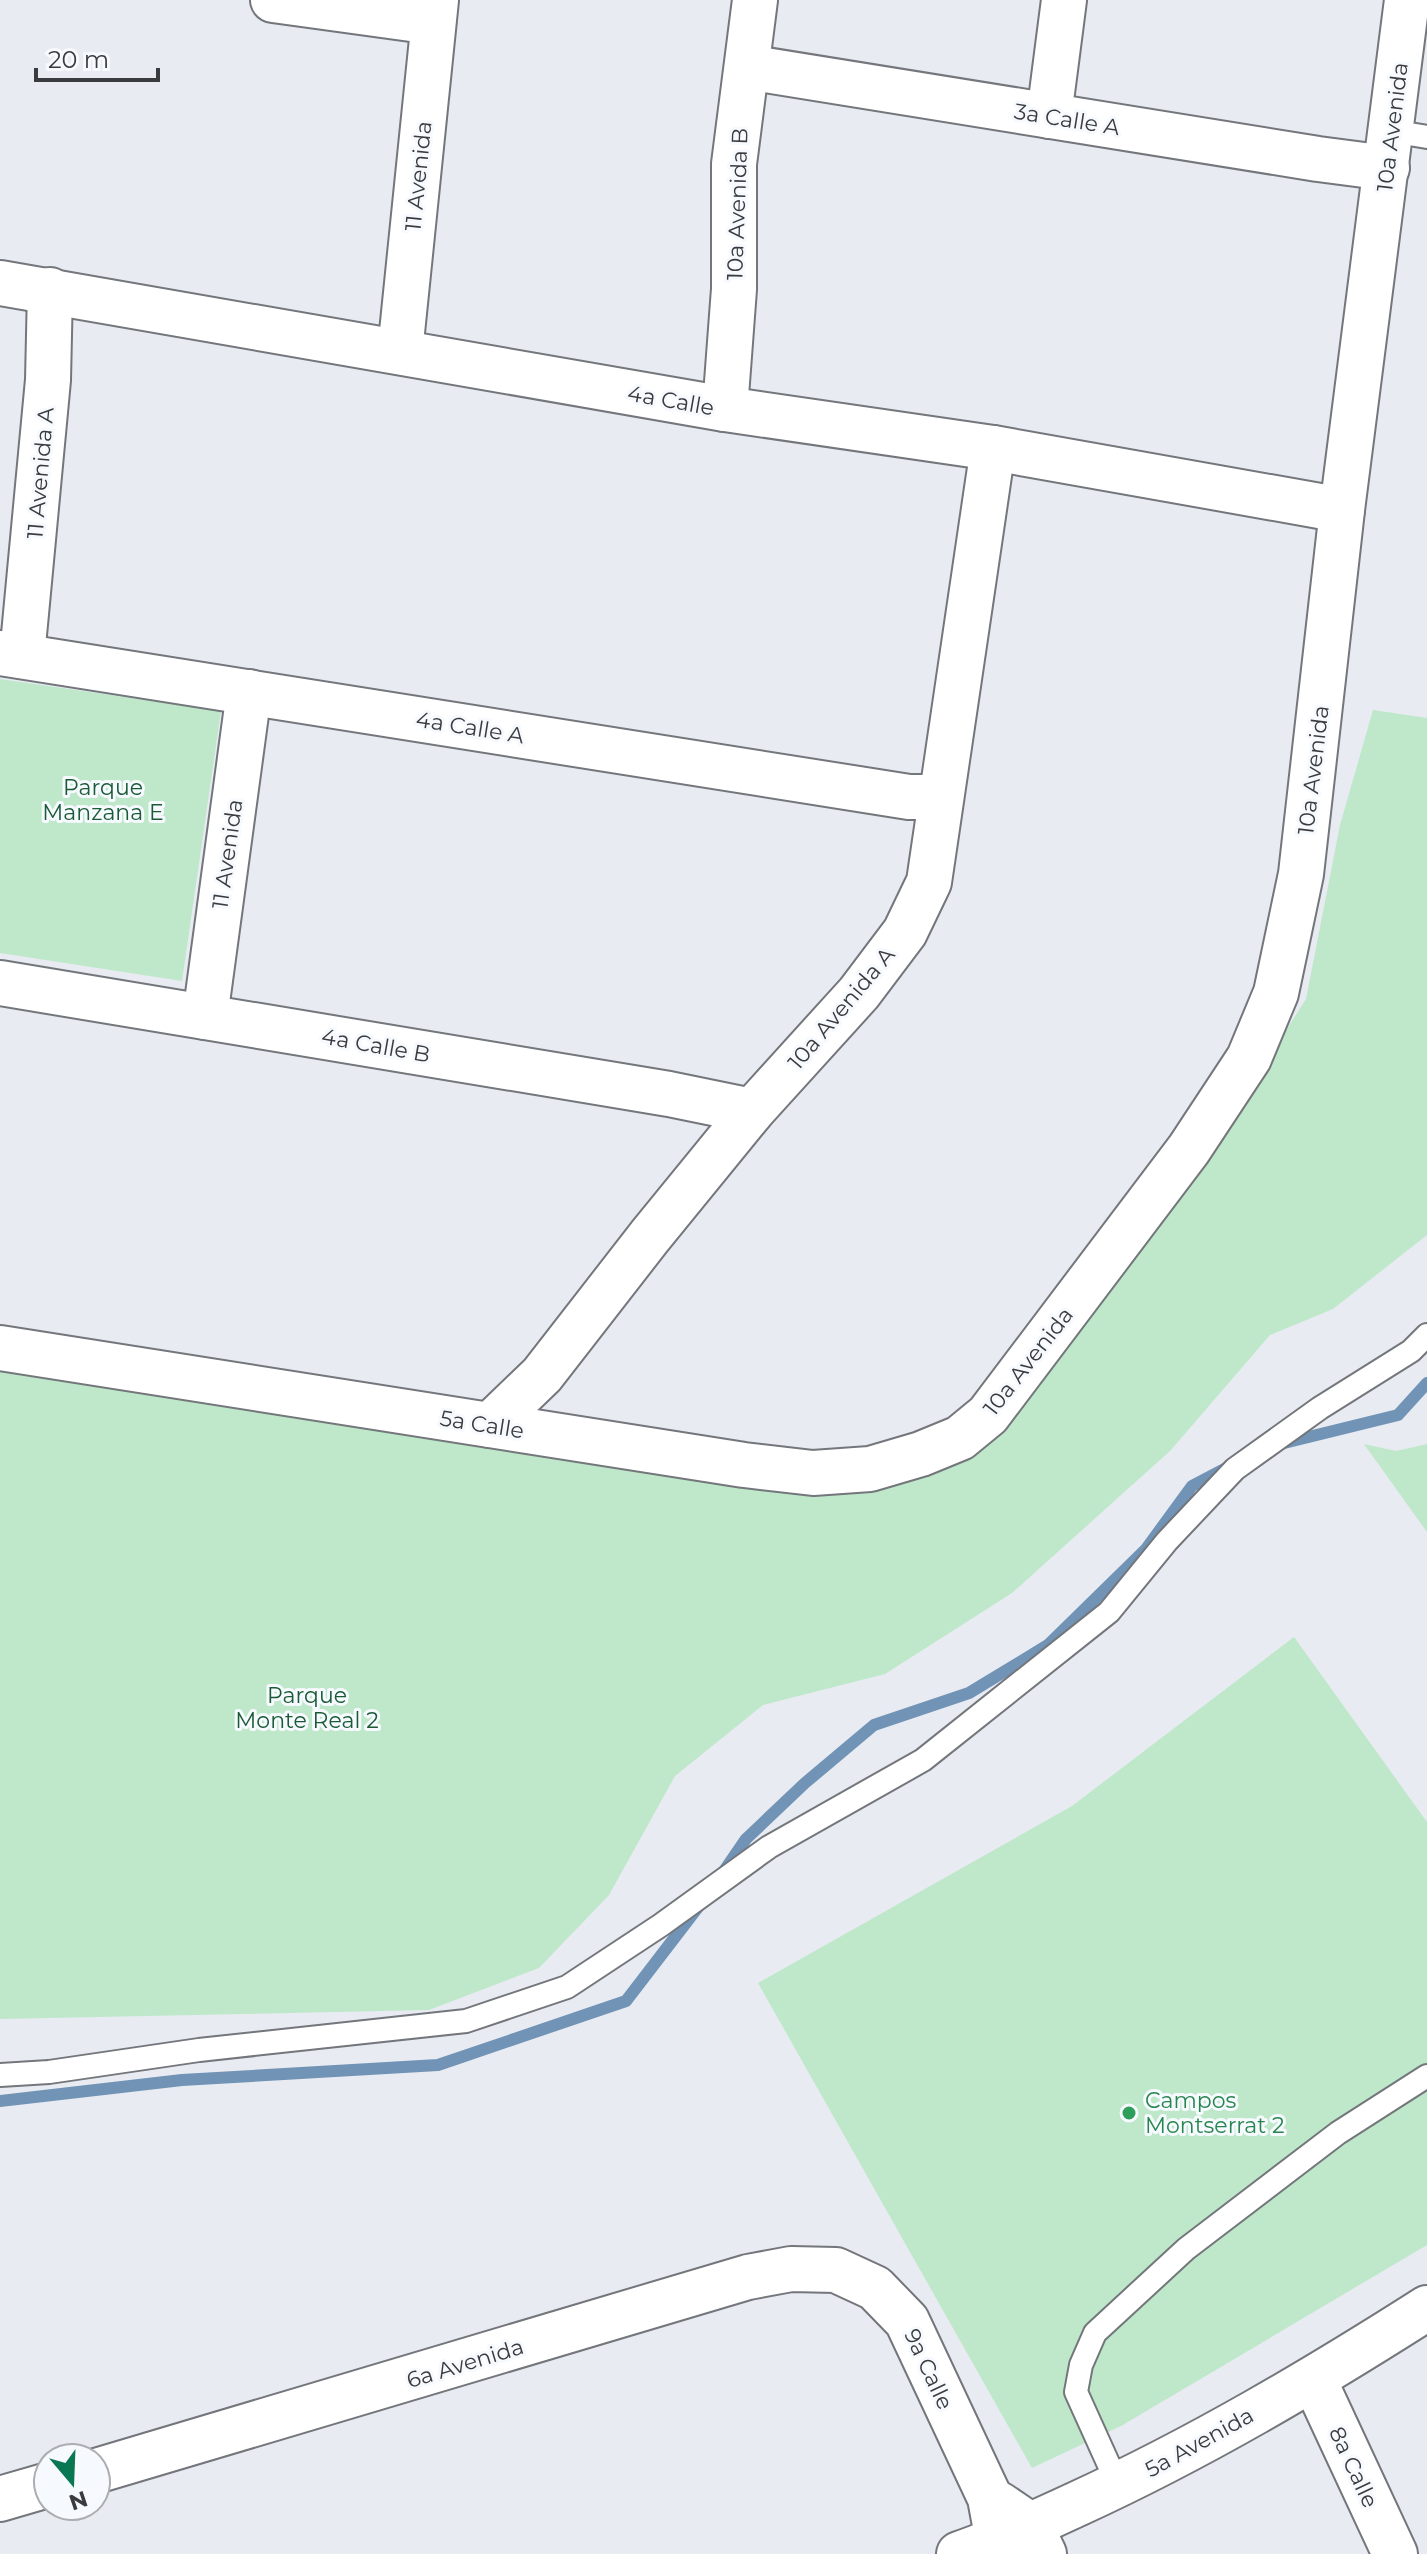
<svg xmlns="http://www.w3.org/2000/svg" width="1427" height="2554" font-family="Montserrat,sans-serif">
  <rect width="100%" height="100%" fill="#e8ebf2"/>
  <g fill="#bee8c9">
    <polygon points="0,679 221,711 182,981 0,953"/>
    <polygon points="1373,710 1427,718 1427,1235 1333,1309 1270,1335 1170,1451 1012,1593 885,1674 763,1705 675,1776 609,1895 539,1968 429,2010 0,2019 0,1353 811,1479 1001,1413 1228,1122 1306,999 1340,825"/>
    <polygon points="1364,1444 1396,1451 1427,1444 1427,1532"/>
    <polygon points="1294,1637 1427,1822 1427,2245 1121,2426 1032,2468 758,1983 1072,1806"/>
  </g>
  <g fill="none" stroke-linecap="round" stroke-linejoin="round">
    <g stroke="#7193b5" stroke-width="12">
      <polyline points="1280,1444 1398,1415 1427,1383"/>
      <polyline points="722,1874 746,1839 805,1783 874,1725 969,1693 1048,1645 1146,1549 1192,1486 1230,1466"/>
      <polyline points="0,2101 182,2080 438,2065 626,2001 702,1902"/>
    </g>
    <defs>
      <g id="service">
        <polyline points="1391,131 1427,137"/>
        <polyline points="0,2075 49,2072 199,2050 466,2021 567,1987 661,1925 769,1847 923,1760 1109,1612 1167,1541 1235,1469 1320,1408 1411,1351 1427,1335"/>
        <polyline points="1118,2485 1076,2392 1081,2365 1095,2333 1186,2249 1338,2133 1427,2076"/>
      </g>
      <g id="minor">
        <polyline points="273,0 433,22"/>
        <polyline points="747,67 1318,159 1387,168"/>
        <polyline points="1049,116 1064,0"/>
        <polyline points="0,283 725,409 993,448 1342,510"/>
        <polyline points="400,352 436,0"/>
        <polyline points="725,409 734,289 734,164 755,0"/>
        <polyline points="0,653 909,797 940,797"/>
        <polyline points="22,656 48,380 50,290"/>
        <polyline points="0,983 669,1094 752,1111"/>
        <polyline points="205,1017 249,692"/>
        <polyline points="0,1348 744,1465 813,1473 870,1469 921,1454 960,1438 988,1415 1189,1149 1249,1058 1276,993 1301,874 1342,510 1407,0"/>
        <polyline points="490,1425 542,1375 650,1236 752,1111 859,993 905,932 929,882 993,448"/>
        <polyline points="1314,2380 1395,2554"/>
        <polyline points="96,2471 748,2277 791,2269 836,2270 875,2288 907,2321 990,2498 998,2541 1004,2554"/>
        <polyline points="0,2499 48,2485"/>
        <polyline points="999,2504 1030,2525 1044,2554"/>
      </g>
      <path id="tertiary" d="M959 2554C1000 2540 1038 2522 1077 2504 1199 2448 1314 2380 1427 2308"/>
    </defs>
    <use href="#service" stroke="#73767b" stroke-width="26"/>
    <use href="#minor" stroke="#73767b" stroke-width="48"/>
    <use href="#tertiary" stroke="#73767b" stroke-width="48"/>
    <use href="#service" stroke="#fff" stroke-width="22"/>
    <use href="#minor" stroke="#fff" stroke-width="44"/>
    <use href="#tertiary" stroke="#fff" stroke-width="44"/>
  </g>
  <circle fill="#2e9e5b" stroke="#f6f9fe" stroke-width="3" cx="1129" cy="2113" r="8"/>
  <g text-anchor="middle" stroke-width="6" stroke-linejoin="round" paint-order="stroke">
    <g font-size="22" fill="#3a3b3e" stroke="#f6f9fe">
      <text transform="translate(1067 119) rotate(9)" y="8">3a Calle A</text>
      <text transform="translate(1392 127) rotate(-83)" y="8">10a Avenida</text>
      <text transform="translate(418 176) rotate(-84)" y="8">11 Avenida</text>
      <text transform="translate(737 204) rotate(-88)" y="8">10a Avenida B</text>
      <text transform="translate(671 400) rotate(10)" y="8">4a Calle</text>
      <text transform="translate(40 473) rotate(-85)" y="8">11 Avenida A</text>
      <text transform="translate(470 727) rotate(9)" y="8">4a Calle A</text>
      <text transform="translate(1313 770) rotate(-83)" y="8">10a Avenida</text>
      <text transform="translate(227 854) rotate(-82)" y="8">11 Avenida</text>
      <text transform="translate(841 1008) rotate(-50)" y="8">10a Avenida A</text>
      <text transform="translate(376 1045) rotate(10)" y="8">4a Calle B</text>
      <text transform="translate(1028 1361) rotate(-52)" y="8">10a Avenida</text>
      <text transform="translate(482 1424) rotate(9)" y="8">5a Calle</text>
      <text transform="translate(465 2363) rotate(-17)" y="8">6a Avenida</text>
      <text transform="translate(929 2369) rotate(65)" y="8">9a Calle</text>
      <text transform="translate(1199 2442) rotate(-29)" y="8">5a Avenida</text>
      <text transform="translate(1354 2467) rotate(65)" y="8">8a Calle</text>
    </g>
    <g font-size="22" fill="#195b34" stroke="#f6f9fe">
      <text x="103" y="795">Parque<tspan x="103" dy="25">Manzana E</tspan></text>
      <text x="307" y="1703">Parque<tspan x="307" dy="25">Monte Real 2</tspan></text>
    </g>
    <g font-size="22" fill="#27864d" stroke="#f6f9fe" text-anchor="start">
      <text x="1145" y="2108">Campos<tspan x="1145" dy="25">Montserrat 2</tspan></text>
    </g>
  </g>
  <g transform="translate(72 2482) rotate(161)"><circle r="38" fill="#f6f9fe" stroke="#abadb1" stroke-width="2"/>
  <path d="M0-6L14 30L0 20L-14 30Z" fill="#097852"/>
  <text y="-12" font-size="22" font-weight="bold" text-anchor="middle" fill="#3a3b3e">N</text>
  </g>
  <path d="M36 68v12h122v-12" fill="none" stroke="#3a3b3e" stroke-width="4"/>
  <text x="48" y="68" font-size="24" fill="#3a3b3e" stroke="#f6f9fe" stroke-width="6" paint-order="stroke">20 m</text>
</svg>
